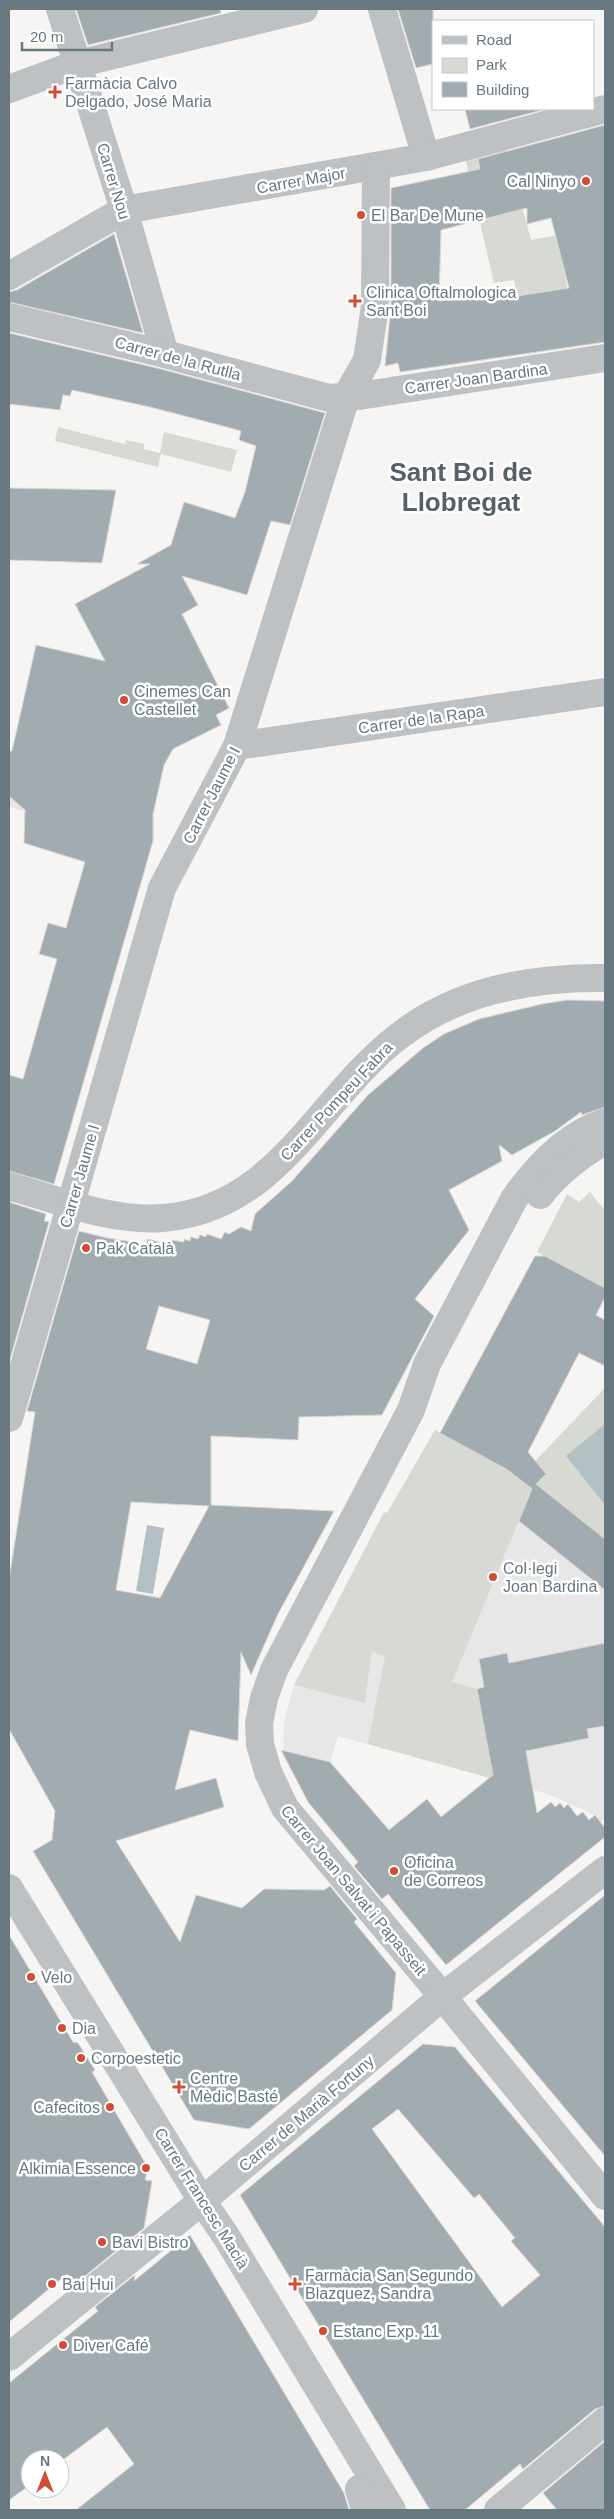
<svg xmlns="http://www.w3.org/2000/svg" width="614" height="2519" font-family="Arial,sans-serif">
  <rect width="100%" height="100%" fill="#f6f5f3"/>
  <g fill="#e6e7e6">
    <polygon points="9,796 24,809 24,811 9,807"/>
    <polygon points="605,1388 605,1818 600,1822 595,1815 548,1794 338,1736 330,1762 283,1750 284,1721 294,1685 365,1703 374,1641 435,1430 517,1474 519,1478"/>
  </g>
  <g fill="#d6dad2">
    <polygon points="506,146 531,240 557,235 564,268 576,346 528,354 514,280 494,283 465,157"/>
    <polygon points="58,427 125,444 126,440 144,444 144,449 160,453 164,432 237,450 231,472 161,454 158,467 55,441"/>
    <polygon points="590,1192 605,1211 605,1288 537,1252 567,1194 579,1202"/>
    <polygon points="605,1388 605,1547 532,1489 452,1682 477,1689 497,1780 368,1744 385,1656 372,1652 365,1703 294,1685 384,1512 387,1513 435,1430 517,1474 519,1478"/>
  </g>
  <g fill="#b3c0c3">
    <polygon points="605,1424 605,1505 566,1456"/>
    <polygon points="147,1525 164,1528 153,1594 136,1591"/>
  </g>
  <g fill="#a2abaf" stroke="#d7d7d5" fill-rule="evenodd">
    <polygon points="76,9 220,9 221,13 88,45"/>
    <polygon points="398,9 433,9 433,64 416,68"/>
    <polygon points="465,109 546,109 470,129"/>
    <path d="M605 125V342L400 372 398 363 385 366 391 306V188L480 169 478 159ZM527 208V224L551 218 569 288 517 296 516 290 439 301 441 230Z"/>
    <polygon points="114,234 143,333 9,302 9,292 17,290"/>
    <polygon points="9,333 161,369 325,413 290,525 271,521 247,595 182,576 198,605 182,614 229,708 216,715 221,725 173,749 164,765 153,814 153,841 54,1184 9,1171 9,1075 23,1079 57,959 39,954 48,923 66,928 85,862 24,843 25,810 9,796 9,751 12,751 36,645 105,661 75,604 150,564 137,564 171,545 184,502 235,518 245,492 256,446 239,440 241,431 223,426 150,407 72,390 70,396 63,395 60,410 9,404"/>
    <polygon points="9,488 116,490 102,563 9,560"/>
    <path d="M568 1000 605 1001V1107L582 1115 581 1112 555 1131 512 1155 499 1145 502 1161 449 1190 469 1230 415 1299 434 1316 382 1415 299 1417 298 1440 211 1436V1505L334 1511 278 1614 251 1675 241 1652 238 1741 190 1730 175 1790 216 1778 224 1807 116 1841 180 1942 196 1895 242 1908 264 1889 324 1890 330 1886 357 1919 354 1922 396 1973 392 2010 249 2129 194 2120 33 1851 52 1840 55 1811 9 1729V1580L35 1412 27 1411 79 1231 107 1238 146 1244 148 1239 162 1243V1241L169 1243 170 1240 184 1242V1239L190 1241 191 1237 198 1239 200 1235 206 1237 207 1234 221 1239 225 1232 229 1234 241 1227 251 1231 255 1214 292 1181 368 1095 423 1048 444 1034 479 1019 542 1004ZM159 1306 210 1320 197 1364 146 1349ZM131 1502 209 1506 160 1598 116 1590Z"/>
    <polygon points="9,1202 46,1214 44,1221 49,1222 9,1363"/>
    <polygon points="535,1256 545,1256 605,1288 605,1297 596,1315 605,1320 605,1366 579,1353 528,1452 546,1474 536,1484 605,1539 605,1590 519,1521 532,1489 508,1470 440,1433"/>
    <polygon points="605,1643 605,1726 587,1729 589,1738 526,1751 537,1813 551,1802 555,1807 560,1803 564,1808 568,1804 577,1816 583,1812 589,1820 595,1815 605,1828 605,1837 446,1965 388,1894 382,1899 354,1866 358,1862 308,1802 281,1750 330,1762 389,1830 427,1799 441,1817 493,1775 477,1689 484,1687 479,1659 507,1653 509,1663"/>
    <polygon points="605,1895 605,2156 475,2001"/>
    <polygon points="9,1935 73,2042 78,2043 95,2070 92,2072 148,2168 145,2180 152,2181 144,2228 75,2284 67,2274 9,2322"/>
    <path d="M423 2044 455 2047 605 2227V2406L595 2409 523 2469 520 2464 465 2510H430L240 2195ZM398 2109 474 2198 479 2194 515 2238 511 2241 540 2275 502 2307 372 2129Z"/>
    <polygon points="190,2235 344,2493 349,2510 76,2510 134,2464 107,2427 60,2462 60,2459 30,2459 30,2485 9,2500 9,2383 98,2311 95,2307 135,2275 134,2281"/>
    <polygon points="605,2441 605,2510 557,2510 543,2493"/>
  </g>
  <g fill="none" stroke-linecap="round" stroke-linejoin="round">
    <g stroke="#bdc1c4" stroke-width="28">
      <polyline points="60,9 124,210 165,354"/>
      <polyline points="382,9 426,157"/>
      <polyline points="9,89 77,64 304,9"/>
      <polyline points="9,276 124,210 426,157 605,109"/>
      <polyline points="9,317 165,354 329,398 359,396 605,358"/>
      <polyline points="237,746 605,692"/>
      <path d="M605 1122C566 1135 537 1166 514 1199L427 1364 411 1410 274 1670 264 1698 259 1723 260 1744 268 1772 285 1808 429 1980 605 2196"/>
      <path d="M9 1186C58 1200 111 1222 163 1218 278 1209 318 1098 399 1036 458 990 532 977 605 978"/>
      <path d="M540 1195C558 1172 580 1155 605 1141"/>
      <polyline points="9,1418 162,888 237,746 346,397 367,360 375,306 376,166"/>
      <polyline points="9,1888 202,2201 226,2236 392,2510"/>
      <polyline points="9,2357 202,2201 442,1997 605,1870"/>
      <polyline points="359,2489 365,2510"/>
      <polyline points="498,2510 605,2421"/>
    </g>
  </g>
  <g fill="#d24d36" stroke="#fff" stroke-width="2">
    <path d="M52.5 84.5h5v5h5v5h-5v5h-5v-5h-5v-5h5z"/>
    <circle cx="586" cy="181" r="5"/>
    <circle cx="361" cy="215" r="5"/>
    <path d="M352.5 293.5h5v5h5v5h-5v5h-5v-5h-5v-5h5z"/>
    <circle cx="124" cy="700" r="5"/>
    <circle cx="86" cy="1248" r="5"/>
    <circle cx="493" cy="1577" r="5"/>
    <circle cx="394" cy="1871" r="5"/>
    <circle cx="31" cy="1977" r="5"/>
    <circle cx="62" cy="2028" r="5"/>
    <circle cx="81" cy="2058" r="5"/>
    <path d="M176.5 2079.5h5v5h5v5h-5v5h-5v-5h-5v-5h5z"/>
    <circle cx="110" cy="2107" r="5"/>
    <circle cx="146" cy="2168" r="5"/>
    <circle cx="102" cy="2242" r="5"/>
    <circle cx="52" cy="2284" r="5"/>
    <path d="M292.5 2276.5h5v5h5v5h-5v5h-5v-5h-5v-5h5z"/>
    <circle cx="323" cy="2331" r="5"/>
    <circle cx="63" cy="2345" r="5"/>
  </g>
  <g text-anchor="middle" stroke-width="5" stroke-linejoin="round" paint-order="stroke">
    <g font-size="16" fill="#677881" stroke="#fff" text-anchor="start">
      <text x="65" y="89">Farmàcia Calvo<tspan x="65" dy="18">Delgado, José Maria</tspan></text>
      <text x="576" y="187" text-anchor="end">Cal Ninyo</text>
      <text x="371" y="221">El Bar De Mune</text>
      <text x="366" y="298">Clinica Oftalmologica<tspan x="366" dy="18">Sant Boi</tspan></text>
      <text x="134" y="697">Cinemes Can<tspan x="134" dy="18">Castellet</tspan></text>
      <text x="96" y="1254">Pak Català</text>
      <text x="503" y="1574">Col·legi<tspan x="503" dy="18">Joan Bardina</tspan></text>
      <text x="404" y="1868">Oficina<tspan x="404" dy="18">de Correos</tspan></text>
      <text x="41" y="1983">Velo</text>
      <text x="72" y="2034">Dia</text>
      <text x="91" y="2064">Corpoestetic</text>
      <text x="190" y="2084">Centre<tspan x="190" dy="18">Mèdic Basté</tspan></text>
      <text x="100" y="2113" text-anchor="end">Cafecitos</text>
      <text x="136" y="2174" text-anchor="end">Alkimia Essence</text>
      <text x="112" y="2248">Bavi Bistro</text>
      <text x="305" y="2281">Farmàcia San Segundo<tspan x="305" dy="18">Blazquez, Sandra</tspan></text>
      <text x="62" y="2290">Bai Hui</text>
      <text x="333" y="2337">Estanc Exp. 11</text>
      <text x="73" y="2351">Diver Café</text>
    </g>
    <g font-size="16" fill="#677881" stroke="#fff">
      <text transform="translate(301 180) rotate(-10)" y="6">Carrer Major</text>
      <text transform="translate(114 181) rotate(73)" y="6">Carrer Nou</text>
      <text transform="translate(178 358) rotate(15)" y="6">Carrer de la Rutlla</text>
      <text transform="translate(476 378) rotate(-8)" y="6">Carrer Joan Bardina</text>
      <text transform="translate(421 719) rotate(-8)" y="6">Carrer de la Rapa</text>
      <text transform="translate(211 795) rotate(-63)" y="6">Carrer Jaume I</text>
      <text transform="translate(336 1101) rotate(-47)" y="6">Carrer Pompeu Fabra</text>
      <text transform="translate(79 1176) rotate(-74)" y="6">Carrer Jaume I</text>
      <text transform="translate(354 1890) rotate(50)" y="6">Carrer Joan Salvat i Papasseit</text>
      <text transform="translate(306 2113) rotate(-40)" y="6">Carrer de Marià Fortuny</text>
      <text transform="translate(202 2198) rotate(58)" y="6">Carrer Francesc Macià</text>
    </g>
    <g font-size="26" font-weight="bold" fill="#556067" stroke="#fff">
      <text x="461" y="481">Sant Boi de<tspan x="461" dy="30">Llobregat</tspan></text>
    </g>
  </g>
  <rect width="614" height="2519" fill="none" stroke="#677881" stroke-width="20"/>
  <rect x="432" y="20" width="162" height="90" fill="#ffffff" stroke="#c2c9cd"/>
  <rect x="442" y="36" width="25" height="8" fill="#bdc1c4" stroke="#c2c9cd"/>
  <text x="476" y="45" font-size="15" fill="#677881">Road</text>
  <rect x="442" y="58" width="25" height="15" fill="#d6dad2" stroke="#c2c9cd"/>
  <text x="476" y="70" font-size="15" fill="#677881">Park</text>
  <rect x="442" y="82" width="25" height="15" fill="#a2abaf" stroke="#c2c9cd"/>
  <text x="476" y="95" font-size="15" fill="#677881">Building</text>
  <g transform="translate(45 2474)"><circle r="24" fill="#ffffff" stroke="#c2c9cd"/>
  <path d="M0-4L9 19L0 12L-9 19Z" fill="#d24d36"/>
  <text y="-8" font-size="14" font-weight="bold" text-anchor="middle" fill="#677881">N</text>
  </g>
  <path d="M22 42v8h90v-8" fill="none" stroke="#677881" stroke-width="2.5"/>
  <text x="30" y="42" font-size="15" fill="#677881" stroke="#ffffff" stroke-width="4" paint-order="stroke">20 m</text>
</svg>
